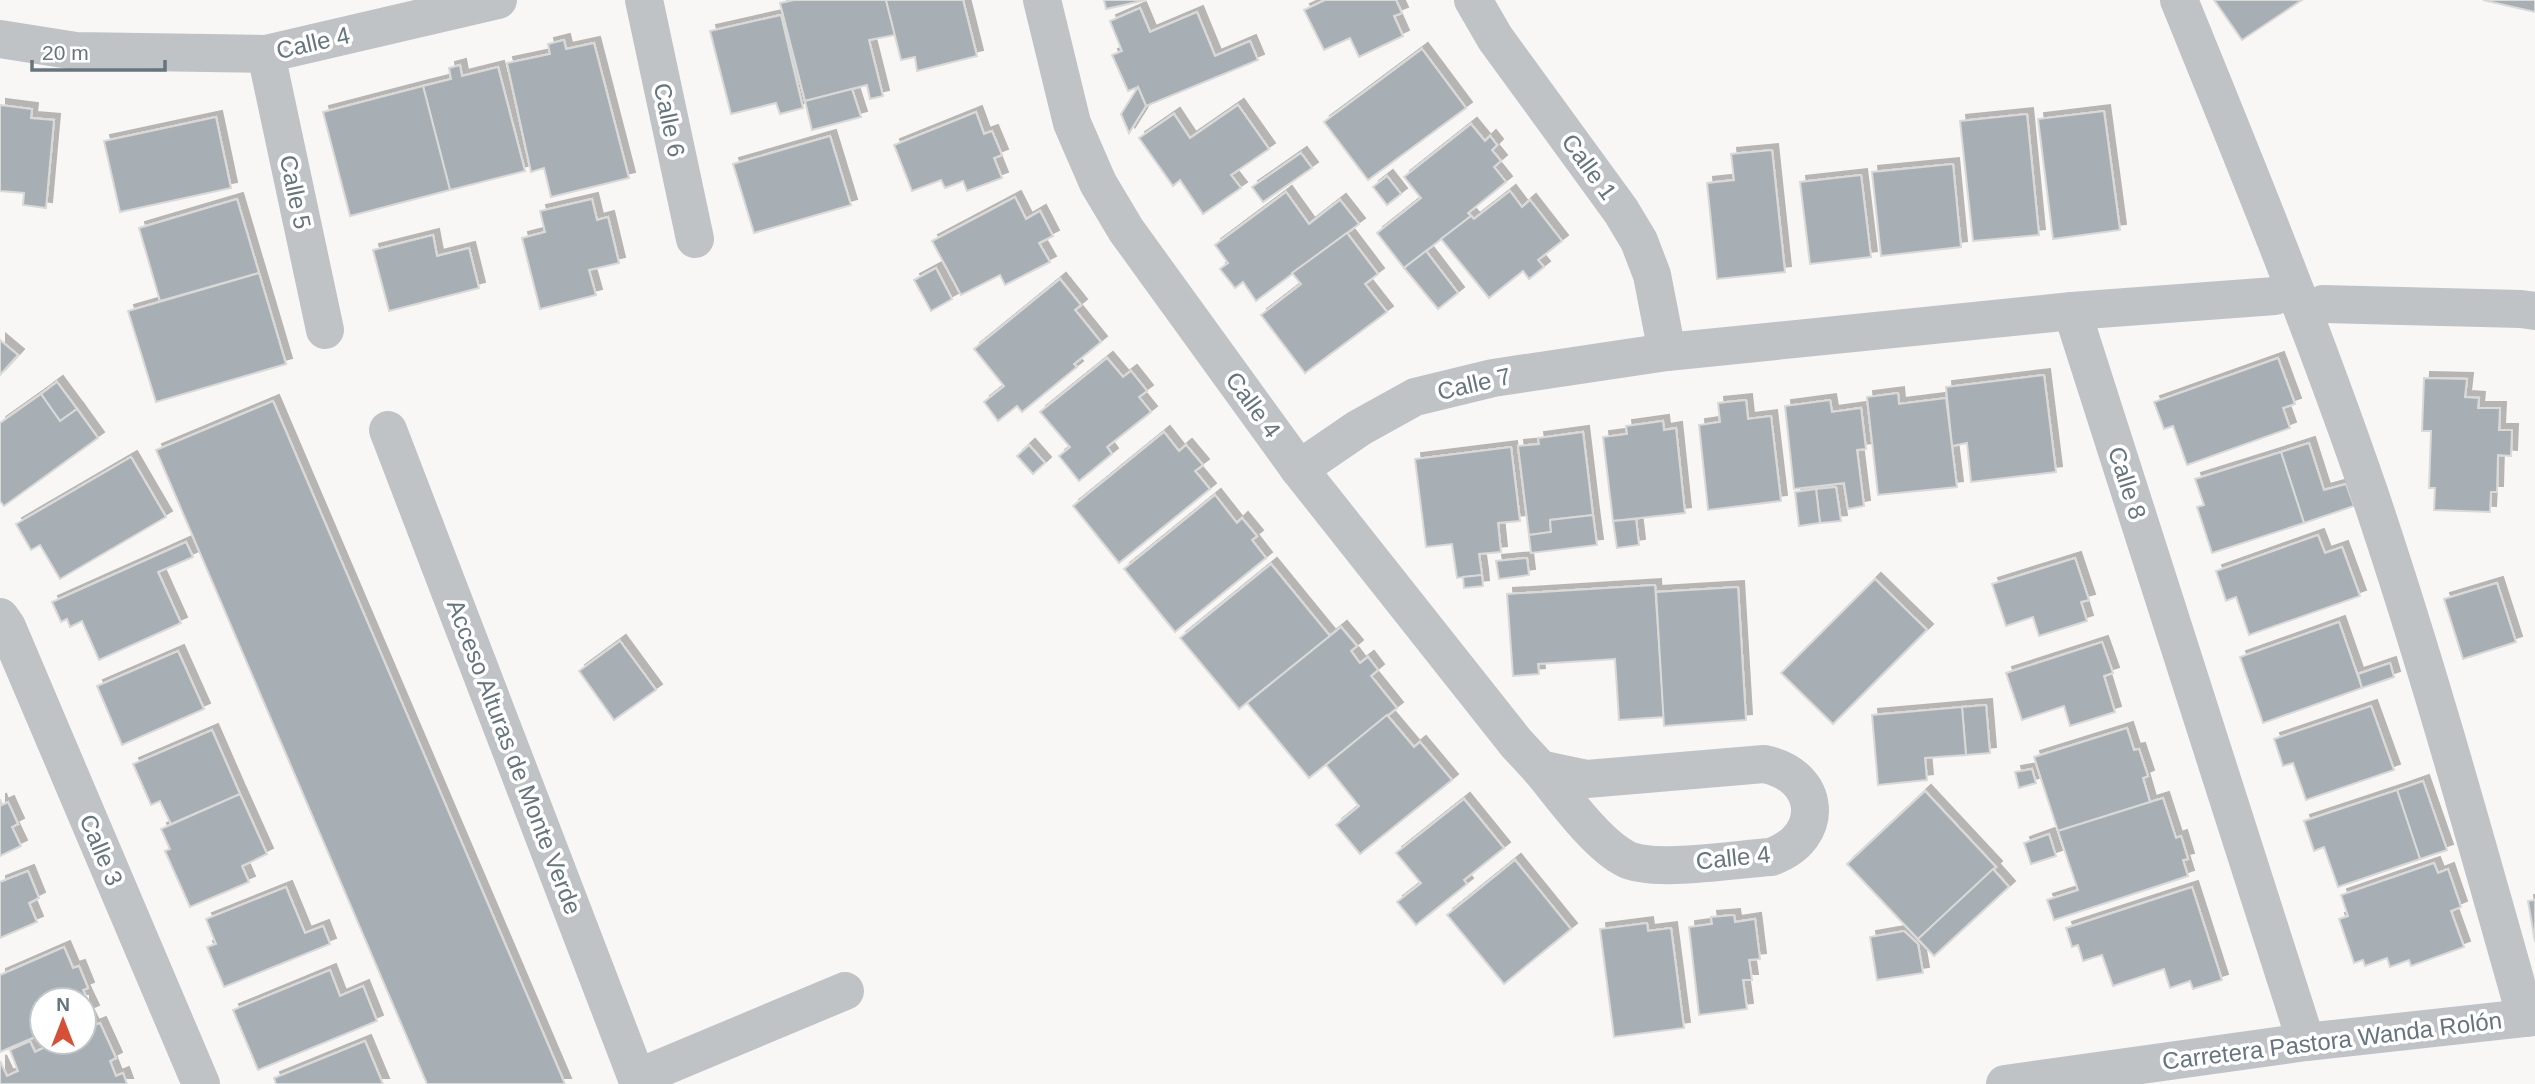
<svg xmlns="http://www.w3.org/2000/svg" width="2535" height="1084" font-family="Helvetica,sans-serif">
  <defs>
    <filter id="shadow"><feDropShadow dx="6" dy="-6" stdDeviation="0" flood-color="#0004"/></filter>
  </defs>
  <rect width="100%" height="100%" fill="#f8f7f5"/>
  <g fill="#a7afb4" stroke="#d9d9d8" stroke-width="2" filter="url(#shadow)">
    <polygon points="794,0 886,0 895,35 869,40 883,96 870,99 867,85 805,101 780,3"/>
    <polygon points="886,0 963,0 977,56 917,71 915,57 901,60"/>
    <polygon points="1104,0 1146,0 1106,9"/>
    <polygon points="1325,0 1396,0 1402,13 1394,16 1403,36 1359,57 1350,38 1324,50 1304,10"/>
    <polygon points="2214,0 2302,0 2242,40"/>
    <polygon points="2483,0 2535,0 2535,12"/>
    <polygon points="1140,8 1150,32 1197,12 1215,56 1250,41 1258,60 1146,106 1138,87 1128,91 1112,55 1122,51 1110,21"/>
    <polygon points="781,15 803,108 780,114 776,103 731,114 710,31"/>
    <polygon points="564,40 566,49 594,43 629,178 551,197 544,168 531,172 507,63 550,54 548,44"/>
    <polygon points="1422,49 1466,108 1368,180 1324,122"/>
    <polygon points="460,65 462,76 498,67 525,171 450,190 423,86 451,79 449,68"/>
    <polygon points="423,86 450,190 350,216 323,112"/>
    <polygon points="1138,87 1146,106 1129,133 1121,114"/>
    <polygon points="852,89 861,117 812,130 805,101"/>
    <polygon points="0,105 32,109 31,118 54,120 46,208 23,205 24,193 0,191"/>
    <polygon points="1238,105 1269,149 1231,175 1241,188 1203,214 1180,180 1173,186 1139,138 1174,114 1190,138"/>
    <polygon points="2104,111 2120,230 2053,239 2038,119"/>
    <polygon points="976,112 984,134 992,131 1002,155 994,158 1002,178 967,191 963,181 945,188 941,180 912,191 894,145"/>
    <polygon points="2027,114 2039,235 1973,241 1960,121"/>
    <polygon points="216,117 231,188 120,212 104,141"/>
    <polygon points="1471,124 1485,141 1490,136 1497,145 1492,150 1501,161 1494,167 1506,182 1468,213 1471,216 1404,268 1377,233 1421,198 1404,177"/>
    <polygon points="830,136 851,205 754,233 733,164"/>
    <polygon points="1772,150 1785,272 1717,279 1707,183 1734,180 1731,154"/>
    <polygon points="1301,153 1312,168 1263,202 1252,187"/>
    <polygon points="1953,164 1961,247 1881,256 1872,172"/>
    <polygon points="1861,175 1871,257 1810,264 1800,182"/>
    <polygon points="1387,176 1401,194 1387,205 1373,187"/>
    <polygon points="1510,191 1522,207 1530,200 1562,241 1538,260 1544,267 1529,279 1523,271 1489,298 1441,239 1471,216 1474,219"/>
    <polygon points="1286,192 1309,224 1340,200 1359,224 1256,301 1243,282 1235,288 1220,269 1228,263 1215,245"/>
    <polygon points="1015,197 1026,219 1040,211 1053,236 1039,243 1050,262 1005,285 1000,275 961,295 932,241"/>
    <polygon points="237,199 259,273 160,301 139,228"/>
    <polygon points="592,199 597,220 608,217 619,263 589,270 596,295 540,309 522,238 545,232 540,211"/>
    <polygon points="1347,233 1378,274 1365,284 1387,312 1305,373 1261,315 1301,284 1292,273"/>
    <polygon points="433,235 437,256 469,248 479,288 389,311 373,250"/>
    <polygon points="1426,251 1458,293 1438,309 1404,268"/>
    <polygon points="936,268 952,299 931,311 914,280"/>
    <polygon points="259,273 286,364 156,402 128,311"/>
    <polygon points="1060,279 1081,305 1075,310 1101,342 1074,364 1077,367 1022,412 1017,406 998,421 984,402 1004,386 974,349"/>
    <polygon points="0,340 18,355 0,375"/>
    <polygon points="1107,358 1123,377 1131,371 1147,391 1139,397 1151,412 1107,447 1112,454 1079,481 1059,456 1070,447 1040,412"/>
    <polygon points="2278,358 2295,404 2283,408 2290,428 2187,465 2173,426 2164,429 2154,402"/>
    <polygon points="2044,375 2056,472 1971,482 1967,443 1952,446 1946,387"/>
    <polygon points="2424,378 2467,379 2465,397 2479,398 2478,408 2500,408 2499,430 2512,430 2511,456 2498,455 2497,492 2491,492 2490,512 2434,510 2435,488 2429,488 2431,431 2422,431"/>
    <polygon points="57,382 77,409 60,421 41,394"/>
    <polygon points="1898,393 1899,404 1946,398 1957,487 1878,495 1867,397"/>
    <polygon points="41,394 60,421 77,409 98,438 4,506 0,501 0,423"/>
    <polygon points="1746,400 1748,419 1771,416 1781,501 1708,510 1699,425 1720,422 1718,403"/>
    <polygon points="1830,400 1832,412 1861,408 1866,449 1857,450 1864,506 1848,509 1844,483 1794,489 1785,406"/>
    <polygon points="273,401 565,1084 427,1084 156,450"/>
    <polygon points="1663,421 1664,430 1676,428 1685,513 1613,521 1603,437 1627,434 1626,426"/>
    <polygon points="1164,432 1179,451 1186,445 1203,465 1195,471 1210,489 1119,563 1073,506"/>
    <polygon points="1583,432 1593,515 1550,520 1551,532 1529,535 1518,446 1539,444 1538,438"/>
    <polygon points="2309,443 2324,490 2346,484 2354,506 2304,523 2281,452"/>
    <polygon points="1029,445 1045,463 1033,474 1017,456"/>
    <polygon points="1511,447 1520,521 1498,523 1501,552 1479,554 1482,575 1457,578 1452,544 1426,547 1415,459"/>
    <polygon points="2281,452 2304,523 2212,553 2197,507 2204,505 2195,479"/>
    <polygon points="131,457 166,517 60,579 40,545 31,550 16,524"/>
    <polygon points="1836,487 1841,521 1820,523 1816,489"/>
    <polygon points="1816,489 1820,523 1799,526 1795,492"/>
    <polygon points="1215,495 1237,523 1242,518 1257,536 1252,540 1266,558 1175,632 1124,569"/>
    <polygon points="1593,515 1597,545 1531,553 1529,535 1551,532 1550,520"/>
    <polygon points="1636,519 1639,545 1617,548 1613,521"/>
    <polygon points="2318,535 2325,553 2342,547 2360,596 2249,635 2236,597 2226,601 2216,571"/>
    <polygon points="186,542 193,557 158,572 181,623 99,660 82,621 70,627 67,619 61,622 52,602"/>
    <polygon points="1527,558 1529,575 1499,579 1496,561"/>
    <polygon points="2075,558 2089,600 2081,602 2087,621 2039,636 2033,617 2006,626 1992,584"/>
    <polygon points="1271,564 1330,636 1239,709 1180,638"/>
    <polygon points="1482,575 1483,586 1464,588 1463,577"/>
    <polygon points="1875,579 1927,630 1833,724 1781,673"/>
    <polygon points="2497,583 2516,642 2463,659 2444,599"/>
    <polygon points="1655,585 1664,717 1619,720 1615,659 1538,664 1539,674 1513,676 1507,594"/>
    <polygon points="1738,587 1746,720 1664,726 1656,592"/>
    <polygon points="2339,622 2362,688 2263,723 2240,657"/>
    <polygon points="1341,627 1357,646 1351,651 1360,663 1368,657 1378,670 1371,676 1397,708 1309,778 1247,703"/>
    <polygon points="620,641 656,690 614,720 579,671"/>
    <polygon points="2102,642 2113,673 2104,676 2115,712 2070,726 2064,706 2022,720 2006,673"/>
    <polygon points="178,651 204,709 122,745 97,686"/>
    <polygon points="2390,663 2394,677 2362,688 2358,674"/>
    <polygon points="1986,705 1990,753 1966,755 1962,707"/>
    <polygon points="2371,706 2394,770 2306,800 2293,763 2283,766 2274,739"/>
    <polygon points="1962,707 1966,755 1925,758 1927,780 1878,785 1872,715"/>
    <polygon points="1387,715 1414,747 1420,742 1452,780 1360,854 1336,825 1359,806 1326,765"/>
    <polygon points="2127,728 2134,750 2139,749 2148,776 2143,778 2150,802 2058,831 2034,757"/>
    <polygon points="212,730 240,794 171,824 160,801 151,805 133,764"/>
    <polygon points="2032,769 2036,783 2019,788 2015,772"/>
    <polygon points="2423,781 2447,850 2420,859 2397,790"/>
    <polygon points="2397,790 2420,859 2338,887 2324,847 2314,851 2304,821"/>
    <polygon points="1925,791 1996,867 1918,939 1847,864"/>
    <polygon points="240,794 267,854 242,866 249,882 190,907 165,851 170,849 161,829"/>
    <polygon points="2163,798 2176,838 2181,836 2188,859 2183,860 2188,876 2054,920 2047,900 2078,890 2058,831"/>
    <polygon points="0,799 2,805 8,802 18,824 12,827 21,846 0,856"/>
    <polygon points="1464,799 1504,848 1464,880 1467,884 1416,925 1397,902 1421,883 1396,853"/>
    <polygon points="2049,834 2056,856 2031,864 2024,843"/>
    <polygon points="1515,860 1571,929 1504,984 1447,915"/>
    <polygon points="2434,863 2438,873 2448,869 2461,907 2451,911 2464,947 2411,966 2409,960 2390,967 2387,958 2365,966 2363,960 2354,963 2339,919 2348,916 2341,895"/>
    <polygon points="1993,869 2009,887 1934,956 1918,939"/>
    <polygon points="28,871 39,898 29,903 37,922 0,938 0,882"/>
    <polygon points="286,887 305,933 323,926 330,944 224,987 207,947 216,944 206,919"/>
    <polygon points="2192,887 2222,980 2193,989 2190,981 2170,988 2164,969 2113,986 2102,955 2083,961 2078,945 2072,947 2066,928"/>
    <polygon points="2535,900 2535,942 2528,901"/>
    <polygon points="1734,915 1735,922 1755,919 1760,959 1749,960 1752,980 1743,980 1747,1009 1699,1015 1689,927 1712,924 1711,917"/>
    <polygon points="1647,923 1648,931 1671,928 1684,1028 1614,1037 1600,929"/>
    <polygon points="1904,931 1918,944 1923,973 1877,980 1870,937"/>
    <polygon points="64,947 73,968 79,966 88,988 83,990 93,1011 84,1015 84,1000 42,1000 42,1034 0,1052 0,975"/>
    <polygon points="330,970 340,996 363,986 377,1021 258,1070 233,1010"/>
    <polygon points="88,1016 93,1026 100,1023 116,1058 110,1061 116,1076 123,1073 127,1084 0,1084 0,1061 7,1076 18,1071 10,1050 30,1041 35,1052 56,1042 84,1042 84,1018"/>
    <polygon points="365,1041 383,1084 276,1084 274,1078"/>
  </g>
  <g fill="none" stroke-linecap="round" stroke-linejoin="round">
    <g stroke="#bfc3c6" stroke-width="38">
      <polyline points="644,0 695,239"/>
      <polyline points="1042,0 1072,123 1098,183 1126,230 1299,469 1516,743 1540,769"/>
      <polyline points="1473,0 1495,38 1621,211 1639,241 1652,275 1667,352"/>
      <path d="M2179 0C2245 162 2311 324 2368 489 2427 663 2476 841 2526 1018"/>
      <polyline points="0,39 76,51 266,54 498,0"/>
      <polyline points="266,54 325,330"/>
      <polyline points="2323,304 2521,309 2535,311"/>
      <polyline points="2072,311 2306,1042"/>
      <polyline points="388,430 639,1084"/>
      <polyline points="1299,469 1359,428 1415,397 1493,378 1667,352 2072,311 2275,296"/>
      <polyline points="0,617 7,627 201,1084"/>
      <path d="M1764 764C1821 775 1827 837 1771 857 1737 859 1654 873 1626 859 1596 844 1562 795 1540 769L1587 779Z"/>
      <polyline points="637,1078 845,991"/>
      <polyline points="2005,1084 2306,1042 2535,1017"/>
    </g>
  </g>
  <g text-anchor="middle" stroke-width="7" stroke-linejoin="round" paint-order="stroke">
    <g font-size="24" fill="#65757e" stroke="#fff">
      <text transform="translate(313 43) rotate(-13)" y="8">Calle 4</text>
      <text transform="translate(669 120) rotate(78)" y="8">Calle 6</text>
      <text transform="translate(1589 167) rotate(54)" y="8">Calle 1</text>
      <text transform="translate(295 192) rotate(78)" y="8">Calle 5</text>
      <text transform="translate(1474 384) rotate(-13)" y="8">Calle 7</text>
      <text transform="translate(1253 405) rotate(54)" y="8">Calle 4</text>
      <text transform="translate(2127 483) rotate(72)" y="8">Calle 8</text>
      <text transform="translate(514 757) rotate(69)" y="8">Acceso Alturas de Monte Verde</text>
      <text transform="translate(101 850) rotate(67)" y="8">Calle 3</text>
      <text transform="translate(1733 858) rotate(-6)" y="8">Calle 4</text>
      <text transform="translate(2332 1041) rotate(-7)" y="8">Carretera Pastora Wanda Rolón</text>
    </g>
  </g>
  <g transform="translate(63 1021)"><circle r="33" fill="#ffffff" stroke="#c1c8cb" stroke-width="2"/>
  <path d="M0-5L12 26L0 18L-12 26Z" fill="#d65037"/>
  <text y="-10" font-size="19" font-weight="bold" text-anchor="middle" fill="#65757e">N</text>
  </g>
  <path d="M32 60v10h133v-10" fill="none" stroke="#65757e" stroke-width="3.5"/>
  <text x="42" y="60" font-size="21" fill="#65757e" stroke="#ffffff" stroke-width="5" paint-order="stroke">20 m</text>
</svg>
